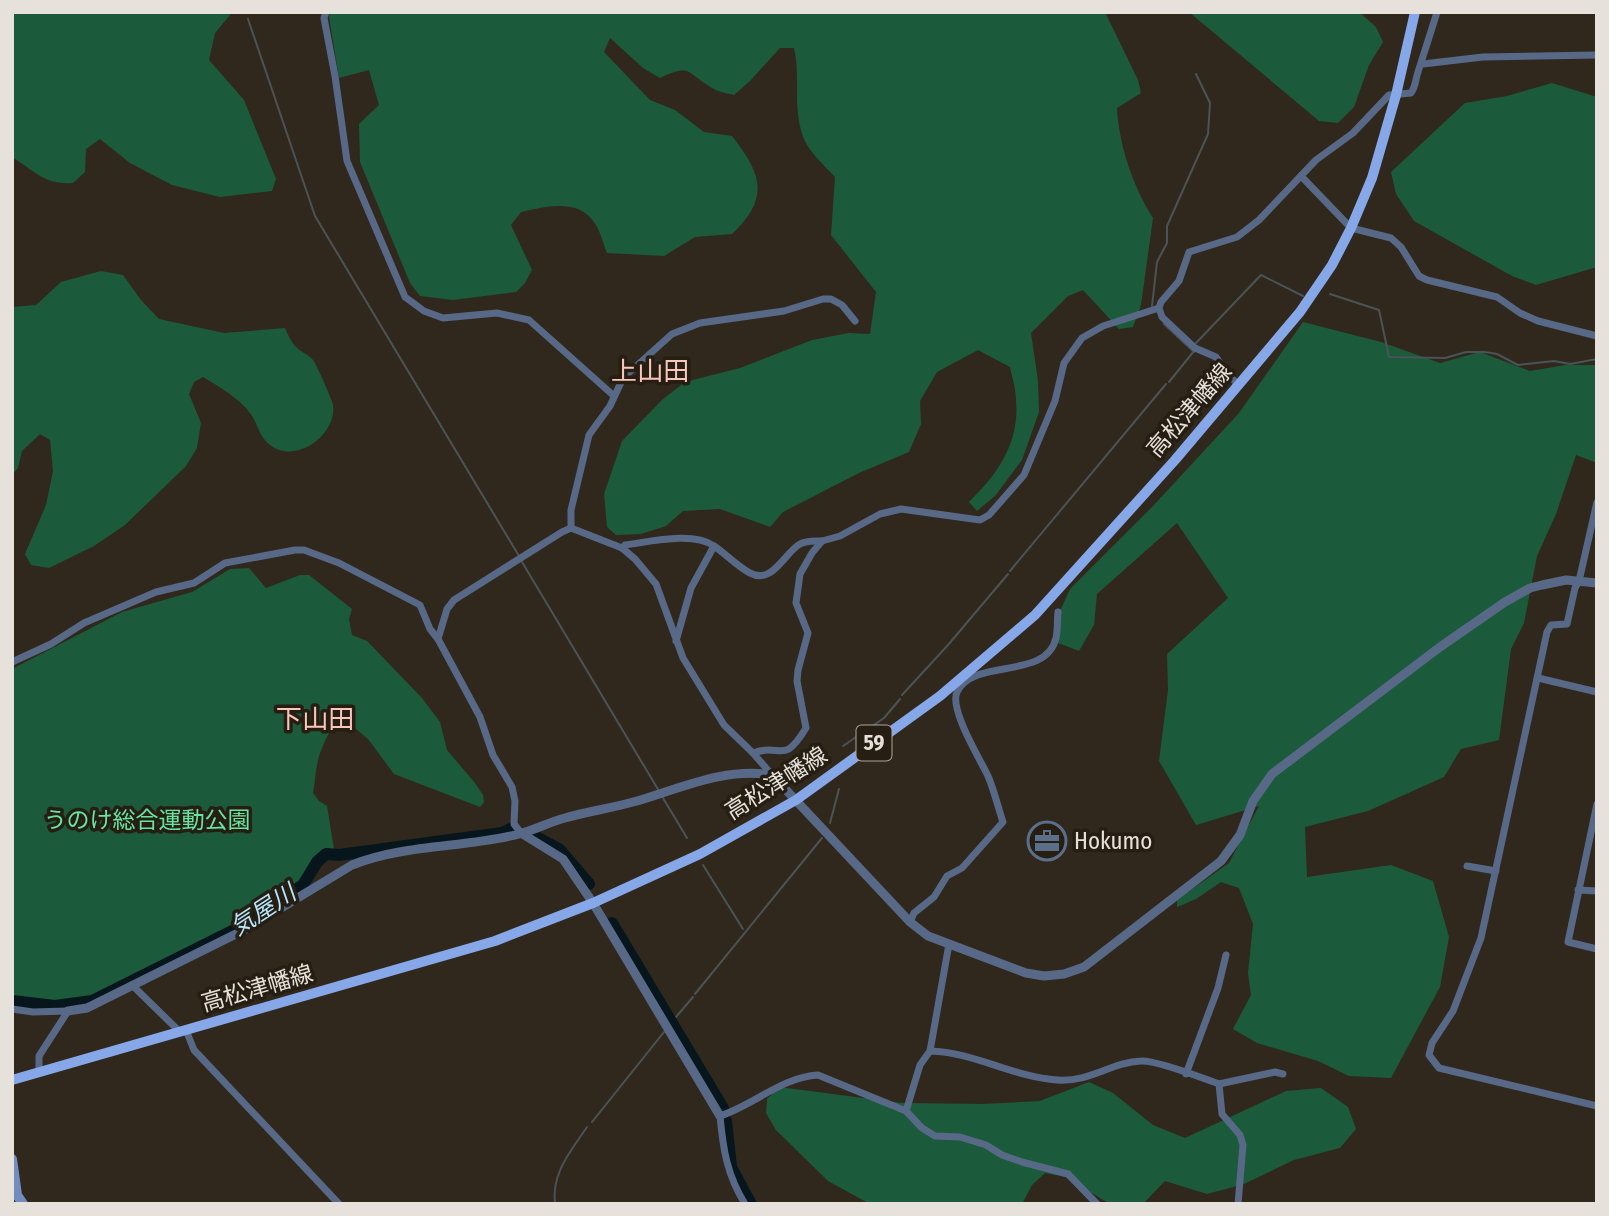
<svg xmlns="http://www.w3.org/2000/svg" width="1609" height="1216" font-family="'Fira Sans Condensed','Noto Sans JP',sans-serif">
  <rect width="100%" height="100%" fill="#30281c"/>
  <g fill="#1b5b3b">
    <path d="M12 12H229L230 15 215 33 209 60 244 100 276 179 272 191 220 197 172 185 130 163 100 139 86 149 85 172 73 183C44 185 35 171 12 157Z"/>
    <path d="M330 12H1105L1138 80 1141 93 1117 108C1119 146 1133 186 1153 218L1141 305 1133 327 1119 329 1083 290 1068 296 1031 333 1038 381 1039 412 1022 460 995 496 977 511 969 502C998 474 1020 442 1016 400 1016 389 1012 377 1010 367L978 350 937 372 920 401 921 424 909 452 859 473 783 512 770 527 720 509 683 511 666 526 641 534 616 535 607 527 604 494 622 441 662 400 685 382 740 368 812 340 849 333 870 334 876 292 831 235 835 177C825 166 810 153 804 139 792 109 801 78 794 48H780L750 81 734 95C727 93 718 92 712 88 686 73 692 63 660 78L643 68 610 38 604 52 650 100 675 110 704 132 732 136C762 174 770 198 732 234L695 237 664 256 607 253C603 243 600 230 594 222 577 198 545 207 521 212L511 225 532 270 525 283 516 292 453 300 420 296 410 283 360 162 359 124 379 105 369 70 339 78 329 17Z"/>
    <polygon points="1189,12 1359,12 1376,27 1383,42 1369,65 1354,107 1338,123 1319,121"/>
    <polygon points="1552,83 1597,97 1597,267 1536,285 1512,276 1414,221 1396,194 1391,172 1465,103 1507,96"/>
    <path d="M101 271 123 275 141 300 159 319 224 333 285 328C288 335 291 342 296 347 301 352 309 355 313 360 316 363 333 402 333 405 337 435 296 465 270 445 258 436 258 423 250 413 239 398 218 386 203 377L194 382 189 394 201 423 197 448 186 466 125 525 94 546 49 568 31 565 25 554 46 505 53 471 50 440 40 434 22 451 18 468 12 475V307L36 305 61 282Z"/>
    <polygon points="1303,322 1381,342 1440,363 1480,352 1530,371 1565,365 1597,365 1597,463 1576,455 1556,514 1537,556 1524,623 1511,649 1499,740 1461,749 1444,777 1368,811 1305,827 1307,877 1391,865 1433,881 1449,937 1440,987 1391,1078 1349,1076 1318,1061 1257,1043 1233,1029 1251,995 1248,973 1253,924 1239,888 1221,882 1196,899 1177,907 1177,900 1229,863 1259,806 1196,825 1159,761 1168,690 1167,654 1228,598 1177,523 1097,594 1094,625 1079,651 1058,643 1060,611 1070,589 1153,506 1239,413"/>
    <path d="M249 568 266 588 300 575H309L352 609 349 619 352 635 367 641 422 698 440 722 447 750 475 783 483 795 484 802 480 807 394 774 368 739 349 723 337 718C329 733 320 748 317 765 315 774 315 783 313 793L319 801 327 806 334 849 294 886 235 924 91 998 54 1002 27 1000 12 996V669L122 612 192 592 230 569Z"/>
    <polygon points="1089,1082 1113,1093 1153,1125 1185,1138 1286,1091 1321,1088 1348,1107 1356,1129 1340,1148 1294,1160 1244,1184 1207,1194 1165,1181 1143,1204 1110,1204 1065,1177 1045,1173 1032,1185 1022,1204 870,1204 828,1181 776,1130 766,1113 767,1099 779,1087 902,1103 983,1104 1040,1101"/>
  </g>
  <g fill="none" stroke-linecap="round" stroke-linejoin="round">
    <g stroke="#4a5355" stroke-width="2">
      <polyline points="248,19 315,216 519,556"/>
      <polyline points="1330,294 1379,310 1389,357 1445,358 1466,352 1485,352 1497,354 1518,365 1554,361 1570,364 1597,359"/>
      <polyline points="1152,306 1157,262 1167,243 1167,226 1208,134 1210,103 1196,74"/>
      <polyline points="1164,324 1194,352"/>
      <polyline points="1196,343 1261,275 1303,296"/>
      <polyline points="1169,382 1194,351"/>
      <polyline points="522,562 659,791"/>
      <polyline points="1010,571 1166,384"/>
      <polyline points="902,695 948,645 1008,574"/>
      <polyline points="843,746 884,718 900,699"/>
      <polyline points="663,798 687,838"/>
      <polyline points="830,823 839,789"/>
      <polyline points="703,865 743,929"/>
      <polyline points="695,994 822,838"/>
      <polyline points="676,1017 693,997"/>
      <polyline points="592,1122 664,1032"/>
      <path d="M555 1204C551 1173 571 1151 587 1127"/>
    </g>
    <g stroke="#07161c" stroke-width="12">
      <polyline points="536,837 559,849 589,884"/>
      <polyline points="612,923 723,1108"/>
      <polyline points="12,1001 55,1006 92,1001 236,929 303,885 317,862 326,854 339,855 502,833 513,828"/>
      <polyline points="726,1121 731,1167 751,1204"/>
    </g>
    <g stroke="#586988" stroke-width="7">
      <polyline points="326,12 324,18 335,76 347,161 405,297 424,311 443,318 497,313 529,320 614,396"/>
      <polyline points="1423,64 1483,57 1597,55"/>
      <polyline points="1301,176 1351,228 1391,238 1401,247 1419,276 1427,280 1497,297 1520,313 1538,321 1597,336"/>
      <path d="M1239 385 1227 374 1216 357 1195 348 1162 317 1159 308 1161 302 1179 281 1189 252 1237 237 1259 220 1316 160 1353 133 1389 95 1411 93C1416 86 1415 81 1418 72 1424 53 1431 32 1437 12"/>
      <polyline points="1597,502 1579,581 1575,588 1567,624 1551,625 1547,632 1481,938 1453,1011 1432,1043 1429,1055 1439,1068 1597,1106"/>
      <polyline points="571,528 571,510 589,435 610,406 623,378 672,334 700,323 784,311 823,299 831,299 842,305 855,321"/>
      <path d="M714 546C726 554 738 567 750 573 773 585 784 553 800 544 807 540 814 541 822 541"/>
      <path d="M622 548 625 545C649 542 693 531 714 546L691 588 676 641"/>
      <polyline points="438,639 447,609 454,600 562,532 571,528 622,548 635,559 656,584 683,658 724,725 753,753 772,775"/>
      <polyline points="12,662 51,644 84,623 156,592 194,583 225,563 295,550 304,550 339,563 420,605 430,629 438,639 480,717 493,755 512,787 515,801 514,824 521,833"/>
      <polyline points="1538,678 1597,692"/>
      <path d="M753 753C782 742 782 767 806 728L797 681 798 670 808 633 796 603 800 574 812 553 822 541 840 536 880 514 901 509 980 520 989 515 1024 475 1055 401 1064 363 1082 338 1103 326 1159 308"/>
      <polyline points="1597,804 1568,942 1597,949"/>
      <polyline points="1467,866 1496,871"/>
      <polyline points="1578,890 1597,891"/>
      <path d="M910 922 914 913 934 897 947 876 962 868 1003 822C998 807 994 790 988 776 980 759 949 709 957 692 974 657 1046 681 1056 638 1058 630 1057 620 1058 612"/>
      <polyline points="132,985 180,1032"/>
      <polyline points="12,1009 33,1012 68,1011"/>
      <polyline points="186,1030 194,1050 339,1204"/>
      <path d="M930 1051C974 1052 1013 1077 1057 1080 1092 1082 1111 1062 1141 1061 1156 1060 1203 1078 1219 1084L1222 1114 1240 1135 1243 1145 1238 1204"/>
      <polyline points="39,1072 39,1056 68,1011"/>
      <polyline points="1186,1074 1218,988 1226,955"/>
      <polyline points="1219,1084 1275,1072 1283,1074"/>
      <polyline points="906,1111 920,1065 930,1051 949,944"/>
      <path d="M745 1204C727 1175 723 1149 720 1116 754 1105 782 1077 818 1075L906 1111 922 1128 935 1136 960 1137 986 1145 1002 1155 1022 1162 1068 1174 1097 1204"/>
    </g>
    <g stroke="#586988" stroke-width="9">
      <polyline points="521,833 563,859 593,903 720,1116"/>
      <path d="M68 1011 87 1008 248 928 352 865C404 844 465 848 519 834 535 830 549 822 565 818 589 811 613 808 637 801 681 788 726 767 772 775L910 922 928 936 1026 973 1044 976 1064 974 1084 967 1221 861 1240 835 1253 801 1272 774 1440 647 1505 602 1530 588 1542 585 1566 580 1597 583"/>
    </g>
    <polyline stroke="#728cbe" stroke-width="10" points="12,1159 17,1195 23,1204"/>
    <polyline stroke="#86a7e8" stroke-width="10" points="12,1080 495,941 593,903 700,854 796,800 940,696 1035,615 1175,460 1300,312 1332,265 1351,228 1372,178 1396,95 1415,12"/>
  </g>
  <defs>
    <symbol id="office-ring" viewBox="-11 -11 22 22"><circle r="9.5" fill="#261e13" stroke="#5c6f8a" stroke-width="1.5"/><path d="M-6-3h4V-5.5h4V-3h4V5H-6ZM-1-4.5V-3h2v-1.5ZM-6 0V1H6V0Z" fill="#5c6f8a"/></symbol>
  </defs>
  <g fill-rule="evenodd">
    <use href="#office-ring" x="1025" y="819" width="44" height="44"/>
  </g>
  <g text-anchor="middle" stroke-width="7" stroke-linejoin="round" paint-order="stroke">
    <rect fill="#261e13" stroke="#aca69e" stroke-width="2" x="856.5" y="725.5" width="35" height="35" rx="5"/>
    <g font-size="21" font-weight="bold" fill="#e6e1da">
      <text x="874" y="750">59</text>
    </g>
    <g font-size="23" fill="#e6e1da" stroke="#261e13">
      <text transform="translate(1189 410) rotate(-49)" y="8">高松津幡線</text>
      <text transform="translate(776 783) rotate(-32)" y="8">高松津幡線</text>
      <text transform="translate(257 988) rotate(-16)" y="8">高松津幡線</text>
    </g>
    <g font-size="23" fill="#65e5a2" stroke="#261e13">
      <text x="147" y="828">うのけ総合運動公園</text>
    </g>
    <g font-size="23" fill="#e6e1da" stroke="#261e13" text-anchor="start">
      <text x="1074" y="849">Hokumo</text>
    </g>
    <g font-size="24" font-style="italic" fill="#b5e7fe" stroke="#261e13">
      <text transform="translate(263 910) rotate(-33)" y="8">気屋川</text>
    </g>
    <g font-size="26" fill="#f8c6bb" stroke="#261e13">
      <text x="650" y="380">上山田</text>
      <text x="315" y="728">下山田</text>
    </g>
  </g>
  <rect width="1609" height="1216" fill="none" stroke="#e6e1da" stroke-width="28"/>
</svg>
